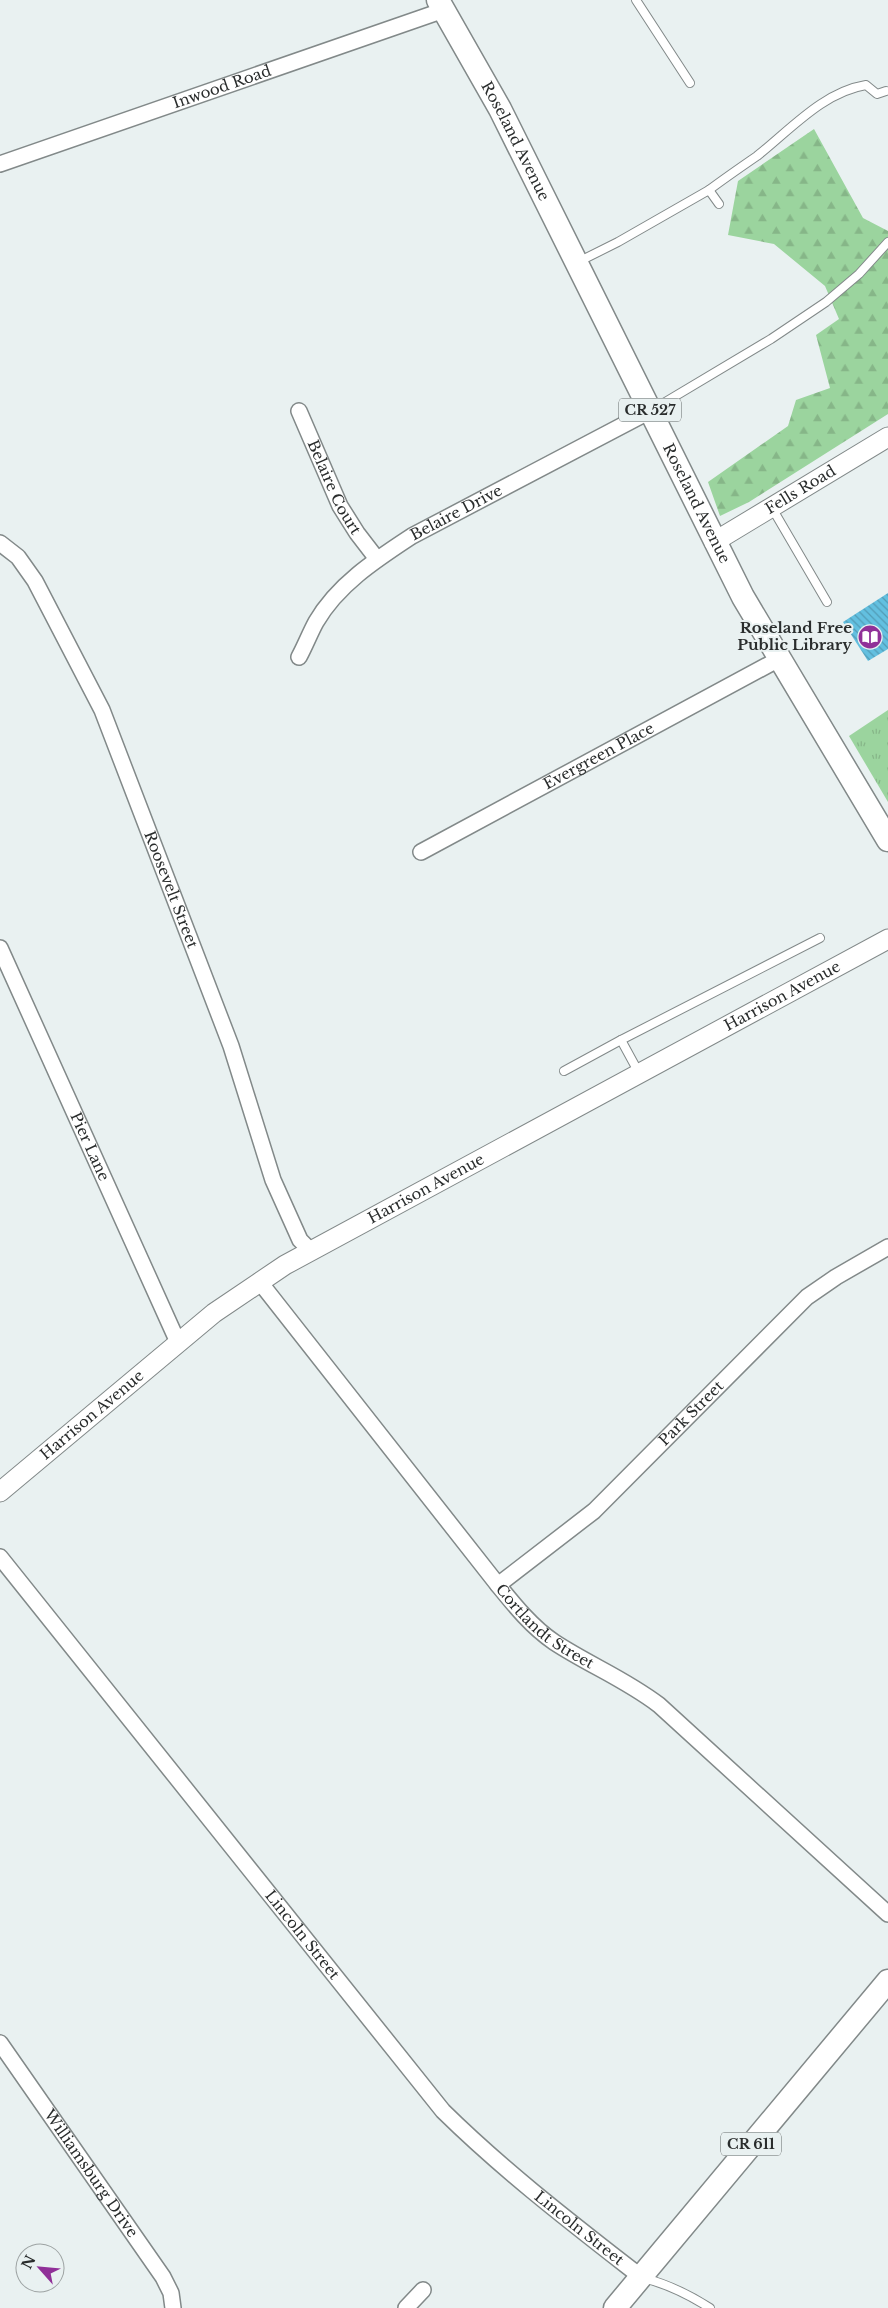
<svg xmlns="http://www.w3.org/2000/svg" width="888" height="2308" font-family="'Libre Baskerville',serif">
  <defs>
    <pattern id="grass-tufts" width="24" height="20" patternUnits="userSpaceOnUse" patternTransform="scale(1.25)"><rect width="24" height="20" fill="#9bd49e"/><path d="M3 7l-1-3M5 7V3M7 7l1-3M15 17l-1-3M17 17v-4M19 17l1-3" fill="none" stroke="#86b688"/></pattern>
    <pattern id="forest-firs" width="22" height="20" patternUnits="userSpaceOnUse" patternTransform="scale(1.25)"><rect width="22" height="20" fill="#9bd49e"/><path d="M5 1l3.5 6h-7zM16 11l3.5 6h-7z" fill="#86b688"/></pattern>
    <pattern id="building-back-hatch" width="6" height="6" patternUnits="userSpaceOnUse" patternTransform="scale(1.25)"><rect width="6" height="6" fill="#63c0e0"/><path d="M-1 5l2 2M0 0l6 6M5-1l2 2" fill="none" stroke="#529cb6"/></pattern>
  </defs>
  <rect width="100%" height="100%" fill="#e9f1f1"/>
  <polygon fill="url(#grass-tufts)" points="888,710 888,802 849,736"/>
  <polygon fill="url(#forest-firs)" points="814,129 863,218 888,231 888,414 749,502 720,516 708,482 788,426 796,400 830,388 816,335 839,319 825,286 774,244 728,235 738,181"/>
  <polygon fill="url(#building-back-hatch)" points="888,593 888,649 868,661 843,622"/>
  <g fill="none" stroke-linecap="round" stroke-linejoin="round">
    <defs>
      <g id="service">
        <polyline points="636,0 690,83"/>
        <path d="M709 190C725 178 741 167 757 156 790 130 823 92 866 85L877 94 886 91"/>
        <polyline points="578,262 618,242 709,190 719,204"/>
        <polyline points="652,410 771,339 826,302 859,274 888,242"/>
        <polyline points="772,508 827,602"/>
        <polyline points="564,1071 621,1040"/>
        <polyline points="639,1073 621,1040 820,938"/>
        <path d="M643 2278C668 2284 688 2294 710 2308"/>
      </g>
      <g id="minor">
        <path id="s1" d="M0 164 444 10"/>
        <path id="s2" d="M299 411 340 506 357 533 377 559"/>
        <path id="s3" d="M0 543 18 557 35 581 102 710 231 1046 273 1180 300 1240 311 1251"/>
        <path id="s4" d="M299 657C305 646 310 633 316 622 338 584 377 559 412 536L650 411"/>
        <path id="s5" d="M421 852 779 659"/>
        <path id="s6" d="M0 948 176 1338 177 1345"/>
        <path id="s7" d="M259 1281 498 1585C515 1606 532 1627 554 1642 589 1665 625 1679 659 1705L888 1914"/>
        <path id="s8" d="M0 1557 443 2111C505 2172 573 2224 641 2277"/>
        <path id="s9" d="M498 1585 594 1511 807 1297 836 1277 888 1247"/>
        <path id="s10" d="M0 2043 163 2277 171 2293 173 2308"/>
        <polyline points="406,2308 423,2290"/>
      </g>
      <g id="tertiary">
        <path id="s11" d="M714 542 888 437"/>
        <path id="s12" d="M0 1492 214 1313 285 1265 888 939"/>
      </g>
      <g id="primary">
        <path id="s13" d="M438 0 500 109 743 597 888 840"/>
        <polyline points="615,2308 888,1981"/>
      </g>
    </defs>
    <use href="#service" stroke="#828989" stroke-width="10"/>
    <use href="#minor" stroke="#828989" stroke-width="18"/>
    <use href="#tertiary" stroke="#828989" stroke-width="21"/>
    <use href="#primary" stroke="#828989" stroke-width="25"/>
    <use href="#service" stroke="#fff" stroke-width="8"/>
    <use href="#minor" stroke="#fff" stroke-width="15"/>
    <use href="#tertiary" stroke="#fff" stroke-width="19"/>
    <use href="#primary" stroke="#fff" stroke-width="22"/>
  </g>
  <defs>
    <symbol id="library-disc" viewBox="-11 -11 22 22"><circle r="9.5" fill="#903098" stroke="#e9f1f1"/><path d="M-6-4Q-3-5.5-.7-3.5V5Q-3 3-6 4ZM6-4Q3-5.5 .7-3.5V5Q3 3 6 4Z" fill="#fff"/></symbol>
  </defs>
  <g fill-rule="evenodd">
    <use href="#library-disc" x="856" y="623" width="28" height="28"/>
  </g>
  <g text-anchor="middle" stroke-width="4" stroke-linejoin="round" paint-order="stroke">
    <g fill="#e9f1f1" stroke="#636868" stroke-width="1">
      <rect x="619" y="398.5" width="62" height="23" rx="4"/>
      <rect x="721" y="2132.5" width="60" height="23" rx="4"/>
    </g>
    <g font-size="14" font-weight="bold" fill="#2a2d2d">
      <text x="650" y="415">CR 527</text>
      <text x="751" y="2149">CR 611</text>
    </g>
    <g font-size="15" fill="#2a2d2d" stroke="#e9f1f1">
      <text dy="5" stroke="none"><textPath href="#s1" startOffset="235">Inwood Road</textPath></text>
      <text dy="5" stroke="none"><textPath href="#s13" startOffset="161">Roseland Avenue</textPath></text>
      <text dy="5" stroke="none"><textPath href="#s2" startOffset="84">Belaire Court</textPath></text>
      <text dy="5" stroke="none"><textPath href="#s11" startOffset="101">Fells Road</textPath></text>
      <text dy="5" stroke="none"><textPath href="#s13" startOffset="566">Roseland Avenue</textPath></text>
      <text dy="5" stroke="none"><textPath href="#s4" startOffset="219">Belaire Drive</textPath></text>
      <text dy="5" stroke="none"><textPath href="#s5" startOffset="202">Evergreen Place</textPath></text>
      <text dy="5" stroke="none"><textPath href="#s3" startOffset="390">Roosevelt Street</textPath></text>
      <text dy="5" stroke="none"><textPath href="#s12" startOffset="930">Harrison Avenue</textPath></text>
      <text dy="5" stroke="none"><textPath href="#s6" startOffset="218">Pier Lane</textPath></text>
      <text dy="5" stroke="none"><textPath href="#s12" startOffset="525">Harrison Avenue</textPath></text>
      <text dy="5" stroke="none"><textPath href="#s9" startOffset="259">Park Street</textPath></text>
      <text dy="5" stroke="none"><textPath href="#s12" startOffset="120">Harrison Avenue</textPath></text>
      <text dy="5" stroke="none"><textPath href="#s7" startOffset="450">Cortlandt Street</textPath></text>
      <text dy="5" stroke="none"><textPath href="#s8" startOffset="484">Lincoln Street</textPath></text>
      <text dy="5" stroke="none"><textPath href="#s10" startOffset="159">Williamsburg Drive</textPath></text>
      <text dy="5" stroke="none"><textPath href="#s8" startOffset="889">Lincoln Street</textPath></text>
    </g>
    <g font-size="15" font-weight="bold" fill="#2a2d2d" stroke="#e9f1f1" text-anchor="end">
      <text x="852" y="633">Roseland Free<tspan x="852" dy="17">Public Library</tspan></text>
    </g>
  </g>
  <g transform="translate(40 2268) rotate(297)"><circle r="24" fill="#e9f1f1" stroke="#9da3a3"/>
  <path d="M0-4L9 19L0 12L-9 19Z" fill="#903098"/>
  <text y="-8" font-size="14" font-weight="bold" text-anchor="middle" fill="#2a2d2d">N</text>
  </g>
</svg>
